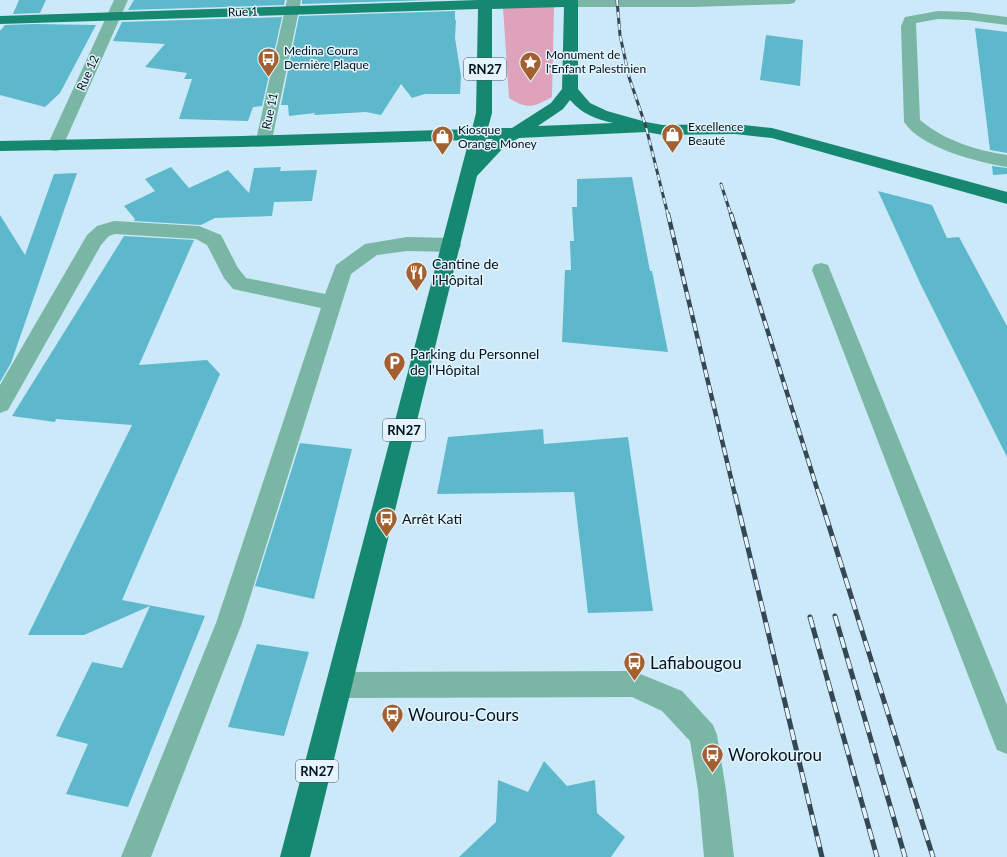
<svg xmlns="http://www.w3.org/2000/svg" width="1007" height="857" font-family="Lato,sans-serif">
  <rect width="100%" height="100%" fill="#cce9fa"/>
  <path fill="#dea2ba" d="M503 7H554L552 97C533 107 528 110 509 98Z"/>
  <g fill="#5db8cb">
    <polygon points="19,0 46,0 40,13 13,14"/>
    <polygon points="134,0 285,0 284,5 128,10"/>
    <polygon points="302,0 433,0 302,4"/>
    <polygon points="455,11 455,20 456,20 455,38 461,76 460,94 425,94 412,98 401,84 381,115 366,112 314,115 315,113 289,116 288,105 281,105 299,16"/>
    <polygon points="282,17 262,106 253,107 248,121 179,119 192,79 184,79 187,73 145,67 165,44 113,41 122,22"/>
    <polygon points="35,24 96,25 60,93 45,107 0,95 0,31 5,25"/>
    <polygon points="975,28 1007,32 1007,153 990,150"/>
    <polygon points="766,35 803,40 800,86 760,80"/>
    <polygon points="992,166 1007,168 1007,174 993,175"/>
    <polygon points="171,167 189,188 228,170 249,193 254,168 281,167 280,171 317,170 312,201 274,202 272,216 215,218 201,225 134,221 135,219 124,206 155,191 145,179"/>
    <polygon points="77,173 11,363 0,382 0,215 25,255 54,174"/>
    <polygon points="632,177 650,271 652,271 668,352 562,342 565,270 571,270 570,241 574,241 572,207 577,207 577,179"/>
    <polygon points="878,191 932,205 947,238 959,237 1007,326 1007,457 920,283"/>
    <polygon points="124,236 194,240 139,365 207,360 220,374 122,600 205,616 128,807 66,794 88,744 56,736 92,662 122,668 150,606 84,635 28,635 132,425 56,419 55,422 12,416"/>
    <polygon points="543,429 544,444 628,437 653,611 588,613 574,492 437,494 448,437"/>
    <polygon points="300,443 352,449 314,599 255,586"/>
    <polygon points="257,644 309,652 284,736 228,727"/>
    <polygon points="544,761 567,786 595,780 597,813 625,837 611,857 459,857 496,822 498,780 528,792"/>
  </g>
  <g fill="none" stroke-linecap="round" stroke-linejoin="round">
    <g fill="#7ab6a4" fill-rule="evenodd">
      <polygon points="114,0 128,0 63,146 61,150 55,151 49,150 47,146"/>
      <polygon points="287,0 301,0 272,140 270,144 264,145 258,144 256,140"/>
      <polygon points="566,0 796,0 794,3 789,4 693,7 571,7 566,6 564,3"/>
      <path d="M938 11 968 12 1007 17V25L968 20 938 19 916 23 920 120C945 141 976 150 1007 155V167C977 162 921 148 904 122L901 26 905 17Z"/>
      <polygon points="114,221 199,226 221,235 238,268 246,278 325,294 336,265 365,244 407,237 452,238 459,240 461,245 459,250 452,252 407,251 377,255 351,274 242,623 151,857 121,857 216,623 321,308 233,289 224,278 207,245 196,239 115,234 109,236 101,245 8,410 0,413 0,385 87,235 97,226"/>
      <polygon points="821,263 828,265 830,270 1007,705 1007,754 997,750 993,740 812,270 814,265"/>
      <polygon points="633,671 682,691 713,725 717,735 726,790 734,857 704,857 698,790 690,741 662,711 632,697 339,698 329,695 326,685 329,675 339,672"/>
    </g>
    <path fill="#168870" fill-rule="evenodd" d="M478 0H578V89L590 103 607 111 646 122 663 125 735 124 772 128 1007 192V204L772 138 735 134 663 135 646 132 519 138 505 146 477 176 310 857H280L469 140 242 147 0 151V141L242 136 472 129 476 113 478 9 0 24V16ZM564 7 562 89 551 103 512 128H488L492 113V9ZM570 100C582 114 596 119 613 123L538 126 563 109ZM486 139H493L483 149Z"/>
    <defs>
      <g id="rail-far2">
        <polyline points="617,0 620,35 629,77 646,127 668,215"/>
        <polyline points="721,184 731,215"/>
      </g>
      <g id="rail-far1">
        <polyline points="668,214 735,495"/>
        <polyline points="731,214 819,495"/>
      </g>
      <g id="rail">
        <polyline points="735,494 822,857"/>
        <polyline points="819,494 933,857"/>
        <polyline points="835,616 905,857"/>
        <polyline points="810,617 877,857"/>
      </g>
    </defs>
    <use href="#rail-far2" stroke="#334754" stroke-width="3"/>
    <use href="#rail-far1" stroke="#334754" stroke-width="4.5"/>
    <use href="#rail" stroke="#334754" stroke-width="5"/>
    <use href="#rail-far2" stroke="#e5f4fc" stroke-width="2" stroke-dasharray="6" stroke-linecap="butt"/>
    <use href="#rail-far1" stroke="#e5f4fc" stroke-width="3" stroke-dasharray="8" stroke-linecap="butt"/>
    <use href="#rail" stroke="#e5f4fc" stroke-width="3.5" stroke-dasharray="11" stroke-linecap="butt"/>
  </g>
  <defs>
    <symbol id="bus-pin" viewBox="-11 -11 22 30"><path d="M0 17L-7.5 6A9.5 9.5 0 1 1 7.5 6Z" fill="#a35f30" stroke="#e5f4fc"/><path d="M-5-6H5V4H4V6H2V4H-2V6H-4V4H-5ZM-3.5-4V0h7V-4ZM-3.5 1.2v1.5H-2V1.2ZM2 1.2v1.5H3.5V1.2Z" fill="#fff"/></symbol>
    <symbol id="sight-pin" viewBox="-11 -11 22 30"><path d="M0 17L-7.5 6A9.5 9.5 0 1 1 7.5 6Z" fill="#a35f30" stroke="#e5f4fc"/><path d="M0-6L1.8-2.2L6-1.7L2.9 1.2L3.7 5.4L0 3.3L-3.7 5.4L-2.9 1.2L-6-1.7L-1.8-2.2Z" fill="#fff"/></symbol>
    <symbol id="shop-pin" viewBox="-11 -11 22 30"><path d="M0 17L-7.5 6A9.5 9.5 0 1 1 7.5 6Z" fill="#a35f30" stroke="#e5f4fc"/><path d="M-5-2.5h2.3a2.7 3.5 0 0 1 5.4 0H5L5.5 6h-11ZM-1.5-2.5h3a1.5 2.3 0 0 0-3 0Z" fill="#fff"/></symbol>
    <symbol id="restaurant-pin" viewBox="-11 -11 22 30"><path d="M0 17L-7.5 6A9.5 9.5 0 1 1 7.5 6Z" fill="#a35f30" stroke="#e5f4fc"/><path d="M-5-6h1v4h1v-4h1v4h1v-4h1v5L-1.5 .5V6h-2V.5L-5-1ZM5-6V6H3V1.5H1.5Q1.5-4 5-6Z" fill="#fff"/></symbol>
    <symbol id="parking-pin" viewBox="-11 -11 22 30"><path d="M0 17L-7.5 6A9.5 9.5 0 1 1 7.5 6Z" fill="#a35f30" stroke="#e5f4fc"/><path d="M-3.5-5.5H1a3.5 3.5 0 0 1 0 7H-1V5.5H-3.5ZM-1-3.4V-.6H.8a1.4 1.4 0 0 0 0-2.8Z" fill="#fff"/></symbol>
  </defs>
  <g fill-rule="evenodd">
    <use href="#bus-pin" x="256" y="46" width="25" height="34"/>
    <use href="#sight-pin" x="518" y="50" width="25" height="34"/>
    <use href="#shop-pin" x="660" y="122" width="25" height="34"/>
    <use href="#shop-pin" x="430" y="124" width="25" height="34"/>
    <use href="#restaurant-pin" x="404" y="260" width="25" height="34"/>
    <use href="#parking-pin" x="382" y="350" width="25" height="34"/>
    <use href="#bus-pin" x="374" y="506" width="25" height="34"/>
    <use href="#bus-pin" x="622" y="650" width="25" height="34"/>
    <use href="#bus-pin" x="380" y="702" width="25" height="34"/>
    <use href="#bus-pin" x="700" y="742" width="25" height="34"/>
  </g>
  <g text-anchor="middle" stroke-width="3" stroke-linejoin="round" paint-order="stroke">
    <g font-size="12" fill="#00121d" stroke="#e5f4fc">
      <text transform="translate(243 12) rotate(-2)" y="4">Rue 1</text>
      <text transform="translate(88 73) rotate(-66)" y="4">Rue 12</text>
      <text transform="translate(270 111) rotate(-78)" y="4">Rue 11</text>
    </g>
    <g font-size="12" fill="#00121d" stroke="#e5f4fc" text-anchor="start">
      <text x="284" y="55">Medina Coura<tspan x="284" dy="14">Dernière Plaque</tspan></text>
      <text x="546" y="59">Monument de<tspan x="546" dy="14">l'Enfant Palestinien</tspan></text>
      <text x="688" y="131">Excellence<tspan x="688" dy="14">Beauté</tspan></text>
      <text x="458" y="134">Kiosque<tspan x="458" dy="14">Orange Money</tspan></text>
    </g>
    <g fill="#e5f4fc" stroke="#455660" stroke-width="1">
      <rect x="464" y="58" width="42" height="22" rx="3"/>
      <rect x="383" y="419" width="42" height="22" rx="3"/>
      <rect x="296" y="760" width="42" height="22" rx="3"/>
    </g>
    <g font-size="13" font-weight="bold" fill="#00121d">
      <text x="485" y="74">RN27</text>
      <text x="404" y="435">RN27</text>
      <text x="317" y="776">RN27</text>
    </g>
    <g font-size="14" fill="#00121d" stroke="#e5f4fc" text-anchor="start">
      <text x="432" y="269">Cantine de<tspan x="432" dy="16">l'Hôpital</tspan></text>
      <text x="410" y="359">Parking du Personnel<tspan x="410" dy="16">de l'Hôpital</tspan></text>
      <text x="402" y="524">Arrêt Kati</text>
    </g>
    <g font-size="17" fill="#00121d" stroke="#e5f4fc" text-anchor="start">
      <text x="650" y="669">Lafiabougou</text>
      <text x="408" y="721">Wourou-Cours</text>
      <text x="728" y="761">Worokourou</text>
    </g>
  </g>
</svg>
